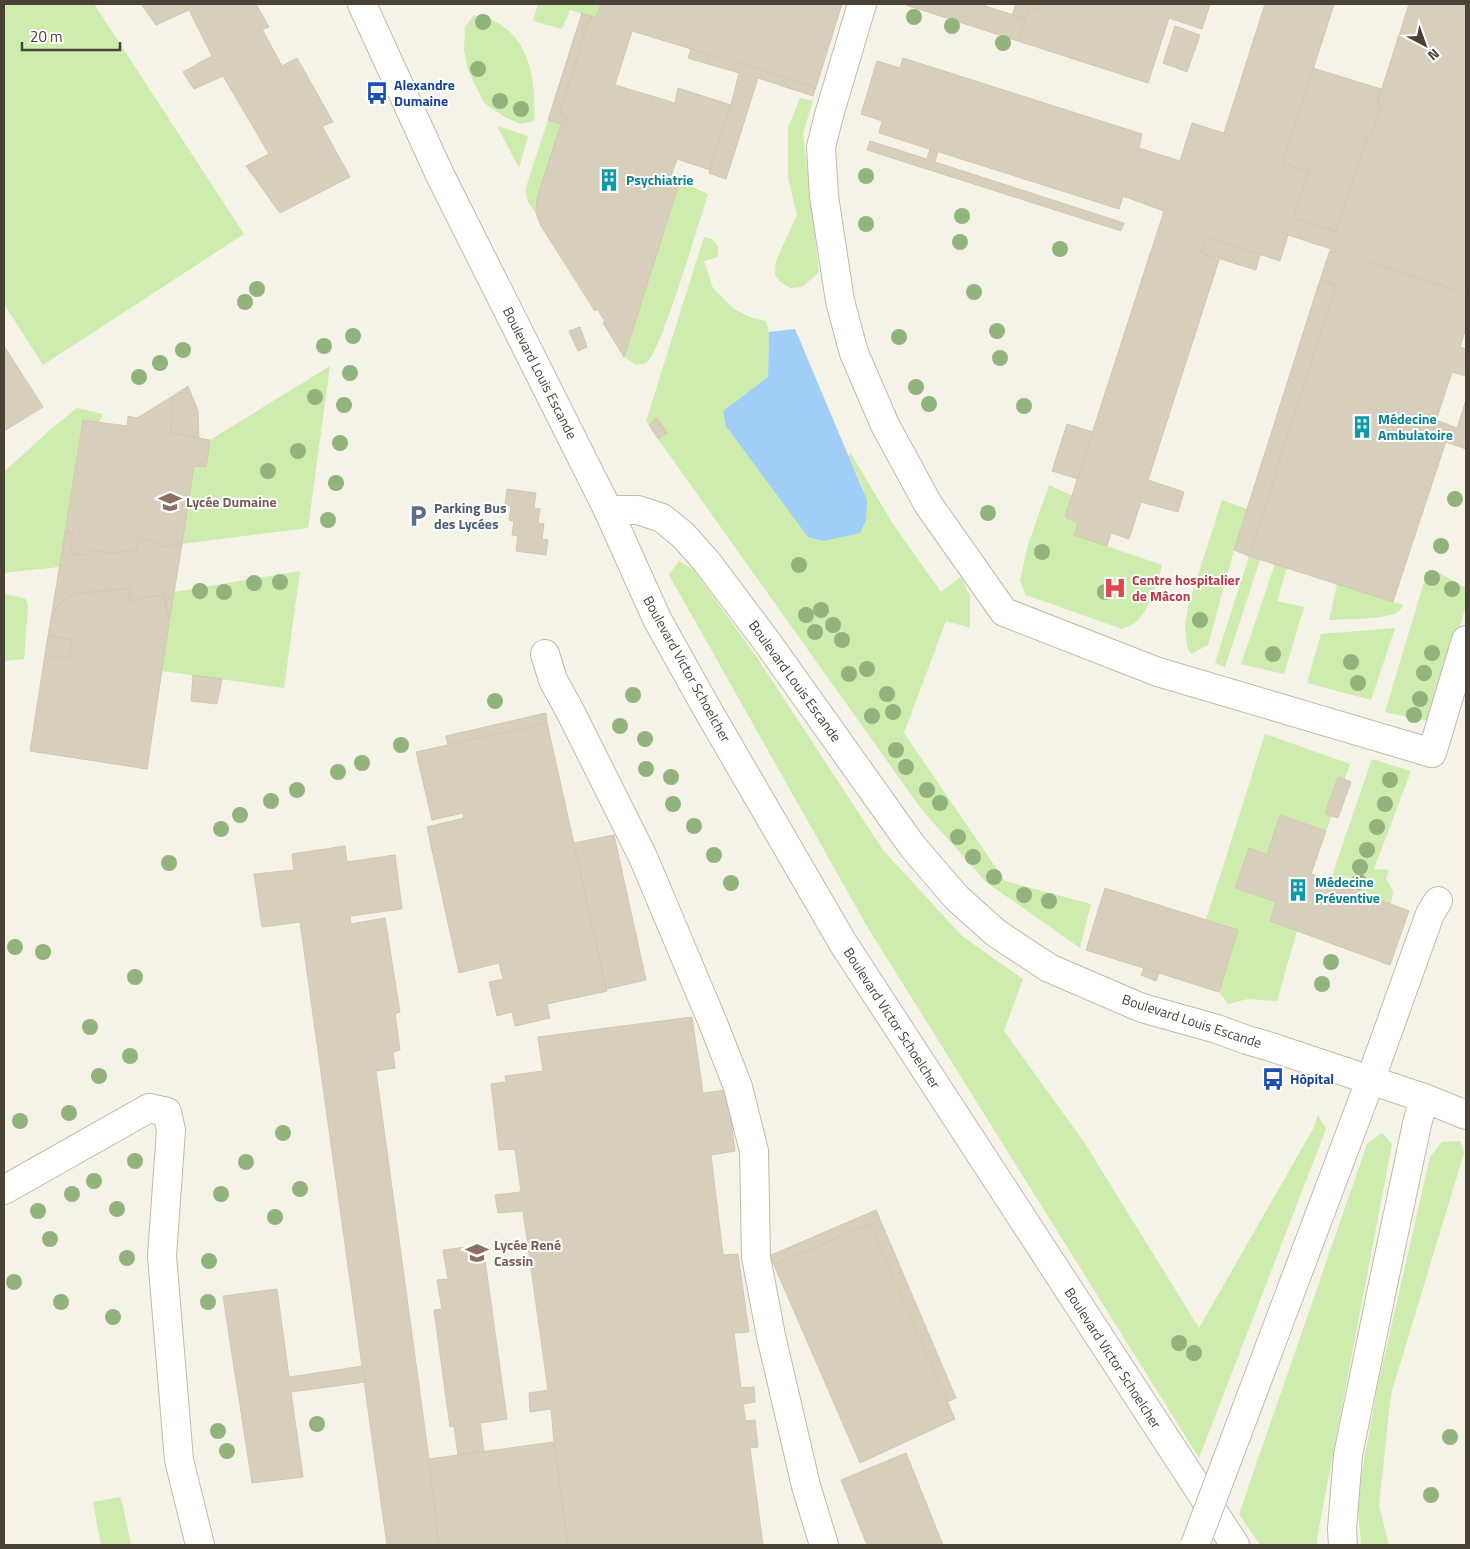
<svg xmlns="http://www.w3.org/2000/svg" width="1470" height="1549" font-family="'Titillium Web',sans-serif">
  <rect width="100%" height="100%" fill="#f5f2e8"/>
  <g fill="#cdecae">
    <polygon points="4,4 94,4 244,234 43,365 4,304"/>
    <polygon points="538,4 601,4 596,18 570,10 562,29 533,21"/>
    <path d="M474 15C481 17 490 18 496 22 532 41 536 85 534 121L520 124 503 116 484 103 468 70 464 50 465 27Z"/>
    <polygon points="800,98 813,101 803,133 819,272 802,287 791,288 780,282 775,275 776,261 797,215 788,178 788,128"/>
    <path d="M548 120 561 124 536 213C529 205 525 198 526 187Z"/>
    <polygon points="497,126 528,136 519,168"/>
    <path d="M680 181 708 194C700 219 661 352 647 362 645 364 639 364 636 365L624 357Z"/>
    <path d="M704 237 712 239 718 246V257L704 261 713 288 734 309 750 317 766 321 769 332 768 377 723 411 824 540 860 532C875 503 860 484 849 457L850 452 893 524 941 592 961 577 970 596V628L946 621 904 733 1005 881 1091 904 1080 948 986 882 922 810 658 439 667 433 656 419 649 425 646 421Z"/>
    <polygon points="330,366 308,528 182,544 194,466 206,467 210,440"/>
    <polygon points="77,408 103,414 99,422 83,420 59,567 4,573 4,472 51,429"/>
    <path d="M1049 485 1073 496 1065 517 1078 523 1074 535 1162 565C1158 580 1148 613 1136 622 1132 625 1126 627 1122 629L1026 595 1020 580 1028 545Z"/>
    <polygon points="1222,500 1247,509 1234,550 1208,645 1191,654 1187,646 1185,626 1188,607"/>
    <polygon points="1249,556 1260,560 1225,667 1215,663"/>
    <polygon points="679,561 694,570 756,656 883,850 962,936 1023,979 1004,1031 1084,1142 1199,1328 1313,1129 1318,1115 1326,1129 1199,1458 868,928 669,575"/>
    <polygon points="1275,564 1287,568 1277,601 1304,607 1284,674 1241,664"/>
    <polygon points="300,571 284,688 162,671 174,592"/>
    <polygon points="1427,572 1437,572 1466,588 1466,605 1459,630 1427,721 1385,712"/>
    <path d="M1337 584 1403 605C1402 607 1401 609 1399 611 1388 620 1344 619 1329 620Z"/>
    <polygon points="6,594 26,599 28,606 24,659 5,661 4,659 4,595"/>
    <polygon points="1395,628 1371,700 1307,683 1321,634"/>
    <polygon points="1265,734 1350,764 1326,831 1280,815 1267,855 1249,849 1236,889 1276,902 1297,931 1277,1001 1248,999 1228,1004 1219,992 1238,930 1206,920"/>
    <polygon points="1372,759 1411,771 1374,869 1389,870 1386,878 1393,892 1391,904 1330,881"/>
    <polygon points="1382,1133 1392,1144 1317,1538 1318,1545 1260,1545 1239,1514 1367,1144"/>
    <polygon points="1460,1141 1464,1153 1391,1394 1379,1505 1389,1545 1361,1545 1357,1498 1378,1385 1430,1157 1442,1142"/>
    <polygon points="121,1497 131,1545 101,1545 93,1502"/>
  </g>
  <polygon fill="#a0cef6" points="795,329 867,500 866,520 860,533 824,541 808,537 726,426 723,411 768,377 769,332"/>
  <g fill="#d8cebc" stroke="#d3c7af">
    <polygon points="141,4 256,4 269,27 262,29 282,66 297,58 333,122 322,126 350,177 280,213 246,166 269,154 223,76 194,89 183,72 212,56 189,10 156,25"/>
    <polygon points="601,4 842,4 816,87 632,31 615,85 675,103 678,88 731,105 710,170 677,159 670,179 680,181 624,357 603,323 605,321 597,309 595,311 541,226 536,213 537,198 561,124 564,125 567,116 559,113 590,17 595,19"/>
    <polygon points="903,4 979,4 1026,19 1018,41"/>
    <polygon points="1016,4 1040,4 1038,10 1029,7 1026,19 1012,15"/>
    <polygon points="1040,4 1210,4 1202,29 1169,18 1148,83 1018,41 1029,7 1038,10"/>
    <polygon points="1265,4 1334,4 1283,163 1309,171 1293,218 1336,231 1367,136 1371,137 1381,105 1377,104 1409,4 1466,4 1466,293 1288,235 1280,261 1206,237 1201,253 1219,260 1148,480 1184,492 1178,512 1141,502 1129,539 1111,533 1107,546 1074,535 1078,523 1065,517 1164,211 1123,196 1119,209 879,133 882,121 861,114 877,61 900,68 903,58 1142,134 1139,148 1180,161 1192,123 1224,133"/>
    <polygon points="582,13 596,18 595,19 590,17 559,113 567,116 564,125 548,120"/>
    <polygon points="1175,26 1200,35 1187,72 1163,63"/>
    <polygon points="691,49 816,87 813,96 758,78 726,179 709,173 731,105 739,73 688,58"/>
    <polygon points="1313,68 1381,89 1377,104 1381,105 1371,137 1367,136 1336,231 1293,218 1309,171 1283,163"/>
    <polygon points="870,141 927,159 930,149 938,151 935,162 1124,223 1121,231 867,150"/>
    <polygon points="1206,237 1260,254 1256,270 1201,253"/>
    <polygon points="1330,250 1466,293 1466,328 1460,347 1466,349 1466,376 1452,372 1432,433 1447,438 1393,602 1249,556 1336,285 1320,280"/>
    <polygon points="1320,280 1336,285 1249,556 1234,550"/>
    <polygon points="580,327 587,347 578,351 569,331"/>
    <polygon points="4,346 43,407 4,431"/>
    <polygon points="188,386 198,411 199,438 171,433 173,396"/>
    <polygon points="173,396 171,433 210,440 206,467 194,466 182,544 159,547 158,542 139,539 137,550 112,553 92,550 91,555 74,555 70,550 73,533 65,532 83,420 127,426 128,416 137,418"/>
    <polygon points="1466,400 1466,449 1446,442 1447,438 1432,433 1436,420 1457,428"/>
    <polygon points="657,418 667,433 658,439 649,425"/>
    <polygon points="1067,424 1093,432 1078,479 1052,471"/>
    <polygon points="507,489 536,493 534,508 540,509 538,523 544,524 542,539 548,540 546,555 516,551 518,536 512,535 514,521 509,520 511,506 505,505"/>
    <polygon points="65,532 73,533 70,550 74,555 91,555 92,550 112,553 137,550 139,539 158,542 159,547 182,544 170,617 167,616 165,595 138,598 137,601 129,600 131,588 91,592 68,597 56,608 51,619"/>
    <polygon points="131,588 129,600 137,601 138,598 165,595 167,616 170,617 147,769 30,751 45,655 69,659 72,640 48,636 51,619 56,608 68,597 74,594"/>
    <polygon points="48,636 72,640 69,659 45,655"/>
    <polygon points="193,675 222,679 217,704 191,701"/>
    <polygon points="546,713 547,723 448,745 446,736"/>
    <polygon points="547,723 607,991 547,1004 550,1018 515,1026 512,1012 497,1016 489,982 503,979 499,963 459,973 427,827 464,818 463,813 432,820 416,752"/>
    <polygon points="1338,777 1351,782 1338,818 1325,814"/>
    <polygon points="1280,815 1326,831 1311,874 1409,911 1390,965 1270,921 1276,902 1235,888 1249,848 1267,855"/>
    <polygon points="614,835 646,980 606,989 574,843"/>
    <polygon points="345,846 347,862 395,855 402,909 350,916 351,924 385,918 400,1012 395,1014 400,1050 393,1052 395,1068 376,1071 429,1459 439,1545 387,1545 300,922 262,927 254,874 294,870 292,854"/>
    <polygon points="1105,888 1238,930 1219,992 1086,950"/>
    <polygon points="1144,968 1159,973 1156,981 1141,975"/>
    <polygon points="692,1017 703,1093 727,1090 735,1151 711,1155 723,1255 738,1254 749,1332 734,1333 741,1388 754,1387 755,1402 743,1404 746,1421 755,1420 758,1447 750,1448 763,1545 568,1545 554,1442 551,1409 530,1412 529,1393 548,1390 523,1211 498,1213 495,1195 521,1192 515,1149 499,1150 491,1084 506,1082 505,1076 543,1071 538,1037"/>
    <polygon points="876,1210 956,1398 947,1402 870,1224 774,1265 769,1256"/>
    <polygon points="870,1224 955,1419 860,1463 774,1265"/>
    <polygon points="483,1245 507,1419 480,1423 484,1451 458,1455 454,1426 450,1427 434,1310 442,1309 437,1280 448,1279 443,1250"/>
    <polygon points="277,1289 289,1377 363,1366 365,1382 291,1392 303,1477 252,1483 223,1296"/>
    <polygon points="554,1442 568,1545 439,1545 429,1459"/>
    <polygon points="906,1453 943,1545 867,1545 841,1480"/>
  </g>
  <g fill="none" stroke-linecap="round" stroke-linejoin="round">
    <defs>
      <g id="minor">
        <polyline points="362,4 440,175 608,510 638,510 662,518 683,535 707,562 770,646 913,847 957,898 996,933 1049,968 1142,1008 1217,1029 1247,1040 1268,1046 1424,1098 1466,1115"/>
        <polyline points="862,4 829,115 821,147 824,196 840,301 854,353 885,425 928,504 1004,612 1158,672 1432,753 1466,640"/>
        <polyline points="608,510 657,619 706,707 843,943 1235,1545"/>
        <polyline points="545,654 553,680 571,713 643,857 713,1023 738,1087 754,1151 756,1257 771,1336 806,1486 824,1545"/>
        <polyline points="4,1190 149,1108 167,1112 171,1130 162,1256 179,1460 200,1545"/>
        <polyline points="1275,1333 1370,1081 1430,914 1438,901"/>
        <polyline points="1343,1545 1342,1529 1348,1455 1381,1294 1417,1124 1424,1098"/>
      </g>
    </defs>
    <use href="#minor" stroke="#c1baa9" stroke-width="30"/>
    <use href="#minor" stroke="#fff" stroke-width="28"/>
    <defs>
      <polyline id="minor-bridge" points="1195,1545 1275,1333"/>
    </defs>
    <use href="#minor-bridge" stroke="#c1baa9" stroke-width="30" stroke-linecap="butt"/>
    <use href="#minor-bridge" stroke="#fff" stroke-width="28"/>
  </g>
  <g fill="#93b37c">
    <circle cx="914" cy="17" r="8"/>
    <circle cx="483" cy="22" r="8"/>
    <circle cx="952" cy="26" r="8"/>
    <circle cx="1003" cy="43" r="8"/>
    <circle cx="478" cy="69" r="8"/>
    <circle cx="500" cy="101" r="8"/>
    <circle cx="521" cy="109" r="8"/>
    <circle cx="866" cy="176" r="8"/>
    <circle cx="962" cy="216" r="8"/>
    <circle cx="866" cy="224" r="8"/>
    <circle cx="960" cy="242" r="8"/>
    <circle cx="1060" cy="249" r="8"/>
    <circle cx="257" cy="289" r="8"/>
    <circle cx="974" cy="292" r="8"/>
    <circle cx="245" cy="302" r="8"/>
    <circle cx="997" cy="331" r="8"/>
    <circle cx="353" cy="336" r="8"/>
    <circle cx="899" cy="337" r="8"/>
    <circle cx="324" cy="346" r="8"/>
    <circle cx="183" cy="350" r="8"/>
    <circle cx="1000" cy="358" r="8"/>
    <circle cx="160" cy="363" r="8"/>
    <circle cx="350" cy="373" r="8"/>
    <circle cx="139" cy="377" r="8"/>
    <circle cx="916" cy="387" r="8"/>
    <circle cx="315" cy="397" r="8"/>
    <circle cx="929" cy="404" r="8"/>
    <circle cx="344" cy="405" r="8"/>
    <circle cx="1024" cy="406" r="8"/>
    <circle cx="340" cy="443" r="8"/>
    <circle cx="298" cy="451" r="8"/>
    <circle cx="268" cy="471" r="8"/>
    <circle cx="336" cy="483" r="8"/>
    <circle cx="1455" cy="499" r="8"/>
    <circle cx="988" cy="513" r="8"/>
    <circle cx="328" cy="520" r="8"/>
    <circle cx="1441" cy="546" r="8"/>
    <circle cx="1042" cy="552" r="8"/>
    <circle cx="799" cy="565" r="8"/>
    <circle cx="1432" cy="578" r="8"/>
    <circle cx="280" cy="582" r="8"/>
    <circle cx="254" cy="583" r="8"/>
    <circle cx="1452" cy="589" r="8"/>
    <circle cx="200" cy="591" r="8"/>
    <circle cx="224" cy="592" r="8"/>
    <circle cx="1105" cy="592" r="8"/>
    <circle cx="821" cy="610" r="8"/>
    <circle cx="806" cy="615" r="8"/>
    <circle cx="1200" cy="620" r="8"/>
    <circle cx="833" cy="625" r="8"/>
    <circle cx="815" cy="632" r="8"/>
    <circle cx="842" cy="640" r="8"/>
    <circle cx="1432" cy="653" r="8"/>
    <circle cx="1273" cy="654" r="8"/>
    <circle cx="1351" cy="662" r="8"/>
    <circle cx="867" cy="669" r="8"/>
    <circle cx="1424" cy="673" r="8"/>
    <circle cx="849" cy="674" r="8"/>
    <circle cx="1358" cy="683" r="8"/>
    <circle cx="887" cy="694" r="8"/>
    <circle cx="633" cy="695" r="8"/>
    <circle cx="1420" cy="699" r="8"/>
    <circle cx="495" cy="701" r="8"/>
    <circle cx="893" cy="712" r="8"/>
    <circle cx="1414" cy="715" r="8"/>
    <circle cx="872" cy="716" r="8"/>
    <circle cx="620" cy="726" r="8"/>
    <circle cx="645" cy="739" r="8"/>
    <circle cx="401" cy="745" r="8"/>
    <circle cx="896" cy="750" r="8"/>
    <circle cx="362" cy="763" r="8"/>
    <circle cx="906" cy="767" r="8"/>
    <circle cx="646" cy="769" r="8"/>
    <circle cx="338" cy="772" r="8"/>
    <circle cx="671" cy="777" r="8"/>
    <circle cx="1390" cy="780" r="8"/>
    <circle cx="297" cy="790" r="8"/>
    <circle cx="927" cy="790" r="8"/>
    <circle cx="271" cy="801" r="8"/>
    <circle cx="940" cy="803" r="8"/>
    <circle cx="673" cy="804" r="8"/>
    <circle cx="1385" cy="804" r="8"/>
    <circle cx="240" cy="815" r="8"/>
    <circle cx="694" cy="826" r="8"/>
    <circle cx="1377" cy="827" r="8"/>
    <circle cx="221" cy="829" r="8"/>
    <circle cx="958" cy="837" r="8"/>
    <circle cx="1367" cy="850" r="8"/>
    <circle cx="714" cy="855" r="8"/>
    <circle cx="973" cy="857" r="8"/>
    <circle cx="169" cy="863" r="8"/>
    <circle cx="1360" cy="867" r="8"/>
    <circle cx="994" cy="877" r="8"/>
    <circle cx="1359" cy="882" r="8"/>
    <circle cx="731" cy="883" r="8"/>
    <circle cx="1024" cy="895" r="8"/>
    <circle cx="1049" cy="901" r="8"/>
    <circle cx="15" cy="947" r="8"/>
    <circle cx="43" cy="952" r="8"/>
    <circle cx="1331" cy="962" r="8"/>
    <circle cx="135" cy="977" r="8"/>
    <circle cx="1322" cy="984" r="8"/>
    <circle cx="90" cy="1027" r="8"/>
    <circle cx="130" cy="1056" r="8"/>
    <circle cx="99" cy="1076" r="8"/>
    <circle cx="69" cy="1113" r="8"/>
    <circle cx="20" cy="1121" r="8"/>
    <circle cx="283" cy="1133" r="8"/>
    <circle cx="135" cy="1161" r="8"/>
    <circle cx="246" cy="1162" r="8"/>
    <circle cx="94" cy="1181" r="8"/>
    <circle cx="300" cy="1189" r="8"/>
    <circle cx="72" cy="1194" r="8"/>
    <circle cx="221" cy="1194" r="8"/>
    <circle cx="117" cy="1209" r="8"/>
    <circle cx="38" cy="1211" r="8"/>
    <circle cx="275" cy="1217" r="8"/>
    <circle cx="50" cy="1239" r="8"/>
    <circle cx="127" cy="1258" r="8"/>
    <circle cx="209" cy="1261" r="8"/>
    <circle cx="14" cy="1282" r="8"/>
    <circle cx="61" cy="1302" r="8"/>
    <circle cx="208" cy="1302" r="8"/>
    <circle cx="113" cy="1317" r="8"/>
    <circle cx="1179" cy="1343" r="8"/>
    <circle cx="1194" cy="1353" r="8"/>
    <circle cx="317" cy="1424" r="8"/>
    <circle cx="218" cy="1431" r="8"/>
    <circle cx="1450" cy="1437" r="8"/>
    <circle cx="227" cy="1451" r="8"/>
    <circle cx="1431" cy="1495" r="8"/>
  </g>
  <defs>
    <symbol id="bus-bare" viewBox="-9 -9 18 18"><path d="M-5-6H5V4H4V6H2V4H-2V6H-4V4H-5ZM-3.5-4V0h7V-4ZM-3.5 1.2v1.5H-2V1.2ZM2 1.2v1.5H3.5V1.2Z" fill="#1a4fb4" stroke="#fff" stroke-width="2.5" paint-order="stroke"/></symbol>
    <symbol id="building-bare" viewBox="-9 -9 18 18"><path d="M-4-6H4V6H1V3H-1V6H-4ZM-2.5-4.3h1.7v1.8h-1.7ZM.8-4.3h1.7v1.8H.8ZM-2.5-1h1.7V.8h-1.7ZM.8-1h1.7V.8H.8Z" fill="#0f9aa8" stroke="#fff" stroke-width="2.5" paint-order="stroke"/></symbol>
    <symbol id="school-bare" viewBox="-9 -9 18 18"><path d="M0-5L7-2L0 1L-7-2ZM-4 1L0 2.5L4 1V4Q0 6-4 4Z" fill="#8d6e63" stroke="#fff" stroke-width="2.5" paint-order="stroke"/></symbol>
    <symbol id="parking-bare" viewBox="-9 -9 18 18"><path d="M-3.5-5.5H1a3.5 3.5 0 0 1 0 7H-1V5.5H-3.5ZM-1-3.4V-.6H.8a1.4 1.4 0 0 0 0-2.8Z" fill="#5c6f8a" stroke="#fff" stroke-width="2.5" paint-order="stroke"/></symbol>
    <symbol id="hospital-bare" viewBox="-9 -9 18 18"><path d="M-5-5h3v3.5h4V-5h3V5h-3V1.5h-4V5h-3Z" fill="#e0444e" stroke="#fff" stroke-width="2.5" paint-order="stroke"/></symbol>
  </defs>
  <g fill-rule="evenodd">
    <use href="#bus-bare" x="361" y="77" width="32" height="32"/>
    <use href="#building-bare" x="593" y="164" width="32" height="32"/>
    <use href="#building-bare" x="1346" y="411" width="32" height="32"/>
    <use href="#school-bare" x="154" y="486" width="32" height="32"/>
    <use href="#parking-bare" x="402" y="500" width="32" height="32"/>
    <use href="#hospital-bare" x="1099" y="572" width="32" height="32"/>
    <use href="#building-bare" x="1282" y="874" width="32" height="32"/>
    <use href="#bus-bare" x="1257" y="1063" width="32" height="32"/>
    <use href="#school-bare" x="461" y="1237" width="32" height="32"/>
  </g>
  <g text-anchor="middle" stroke-width="4" stroke-linejoin="round" paint-order="stroke">
    <g font-size="14" font-weight="bold" fill="#164399" stroke="#fff" text-anchor="start">
      <text x="394" y="90">Alexandre<tspan x="394" dy="16">Dumaine</tspan></text>
      <text x="1290" y="1084">Hôpital</text>
    </g>
    <g font-size="14" font-weight="bold" fill="#0d838f" stroke="#fff" text-anchor="start">
      <text x="626" y="185">Psychiatrie</text>
      <text x="1378" y="424">Médecine<tspan x="1378" dy="16">Ambulatoire</tspan></text>
      <text x="1315" y="887">Médecine<tspan x="1315" dy="16">Préventive</tspan></text>
    </g>
    <g font-size="14" fill="#494236" stroke="#fff">
      <text transform="translate(540 373) rotate(63)" y="5">Boulevard Louis Escande</text>
      <text transform="translate(687 669) rotate(61)" y="5">Boulevard Victor Schoelcher</text>
      <text transform="translate(795 681) rotate(54)" y="5">Boulevard Louis Escande</text>
      <text transform="translate(892 1018) rotate(57)" y="5">Boulevard Victor Schoelcher</text>
      <text transform="translate(1192 1021) rotate(18)" y="5">Boulevard Louis Escande</text>
      <text transform="translate(1113 1358) rotate(57)" y="5">Boulevard Victor Schoelcher</text>
    </g>
    <g font-size="14" font-weight="bold" fill="#785e54" stroke="#fff" text-anchor="start">
      <text x="186" y="507">Lycée Dumaine</text>
      <text x="494" y="1250">Lycée René<tspan x="494" dy="16">Cassin</tspan></text>
    </g>
    <g font-size="14" font-weight="bold" fill="#4e5e75" stroke="#fff" text-anchor="start">
      <text x="434" y="513">Parking Bus<tspan x="434" dy="16">des Lycées</tspan></text>
    </g>
    <g font-size="14" font-weight="bold" fill="#be3a42" stroke="#fff" text-anchor="start">
      <text x="1132" y="585">Centre hospitalier<tspan x="1132" dy="16">de Mâcon</tspan></text>
    </g>
  </g>
  <rect width="1470" height="1549" fill="none" stroke="#494236" stroke-width="10"/>
  <g transform="translate(1425 45) rotate(139)" stroke="#ffffff" stroke-width="4" paint-order="stroke">
  <path d="M0-4L9 19L0 12L-9 19Z" fill="#494236"/>
  <text y="-8" font-size="14" font-weight="bold" text-anchor="middle" fill="#494236">N</text>
  </g>
  <path d="M22 42v8h98v-8" fill="none" stroke="#494236" stroke-width="2.5"/>
  <text x="30" y="42" font-size="15" fill="#494236" stroke="#ffffff" stroke-width="4" paint-order="stroke">20 m</text>
</svg>
